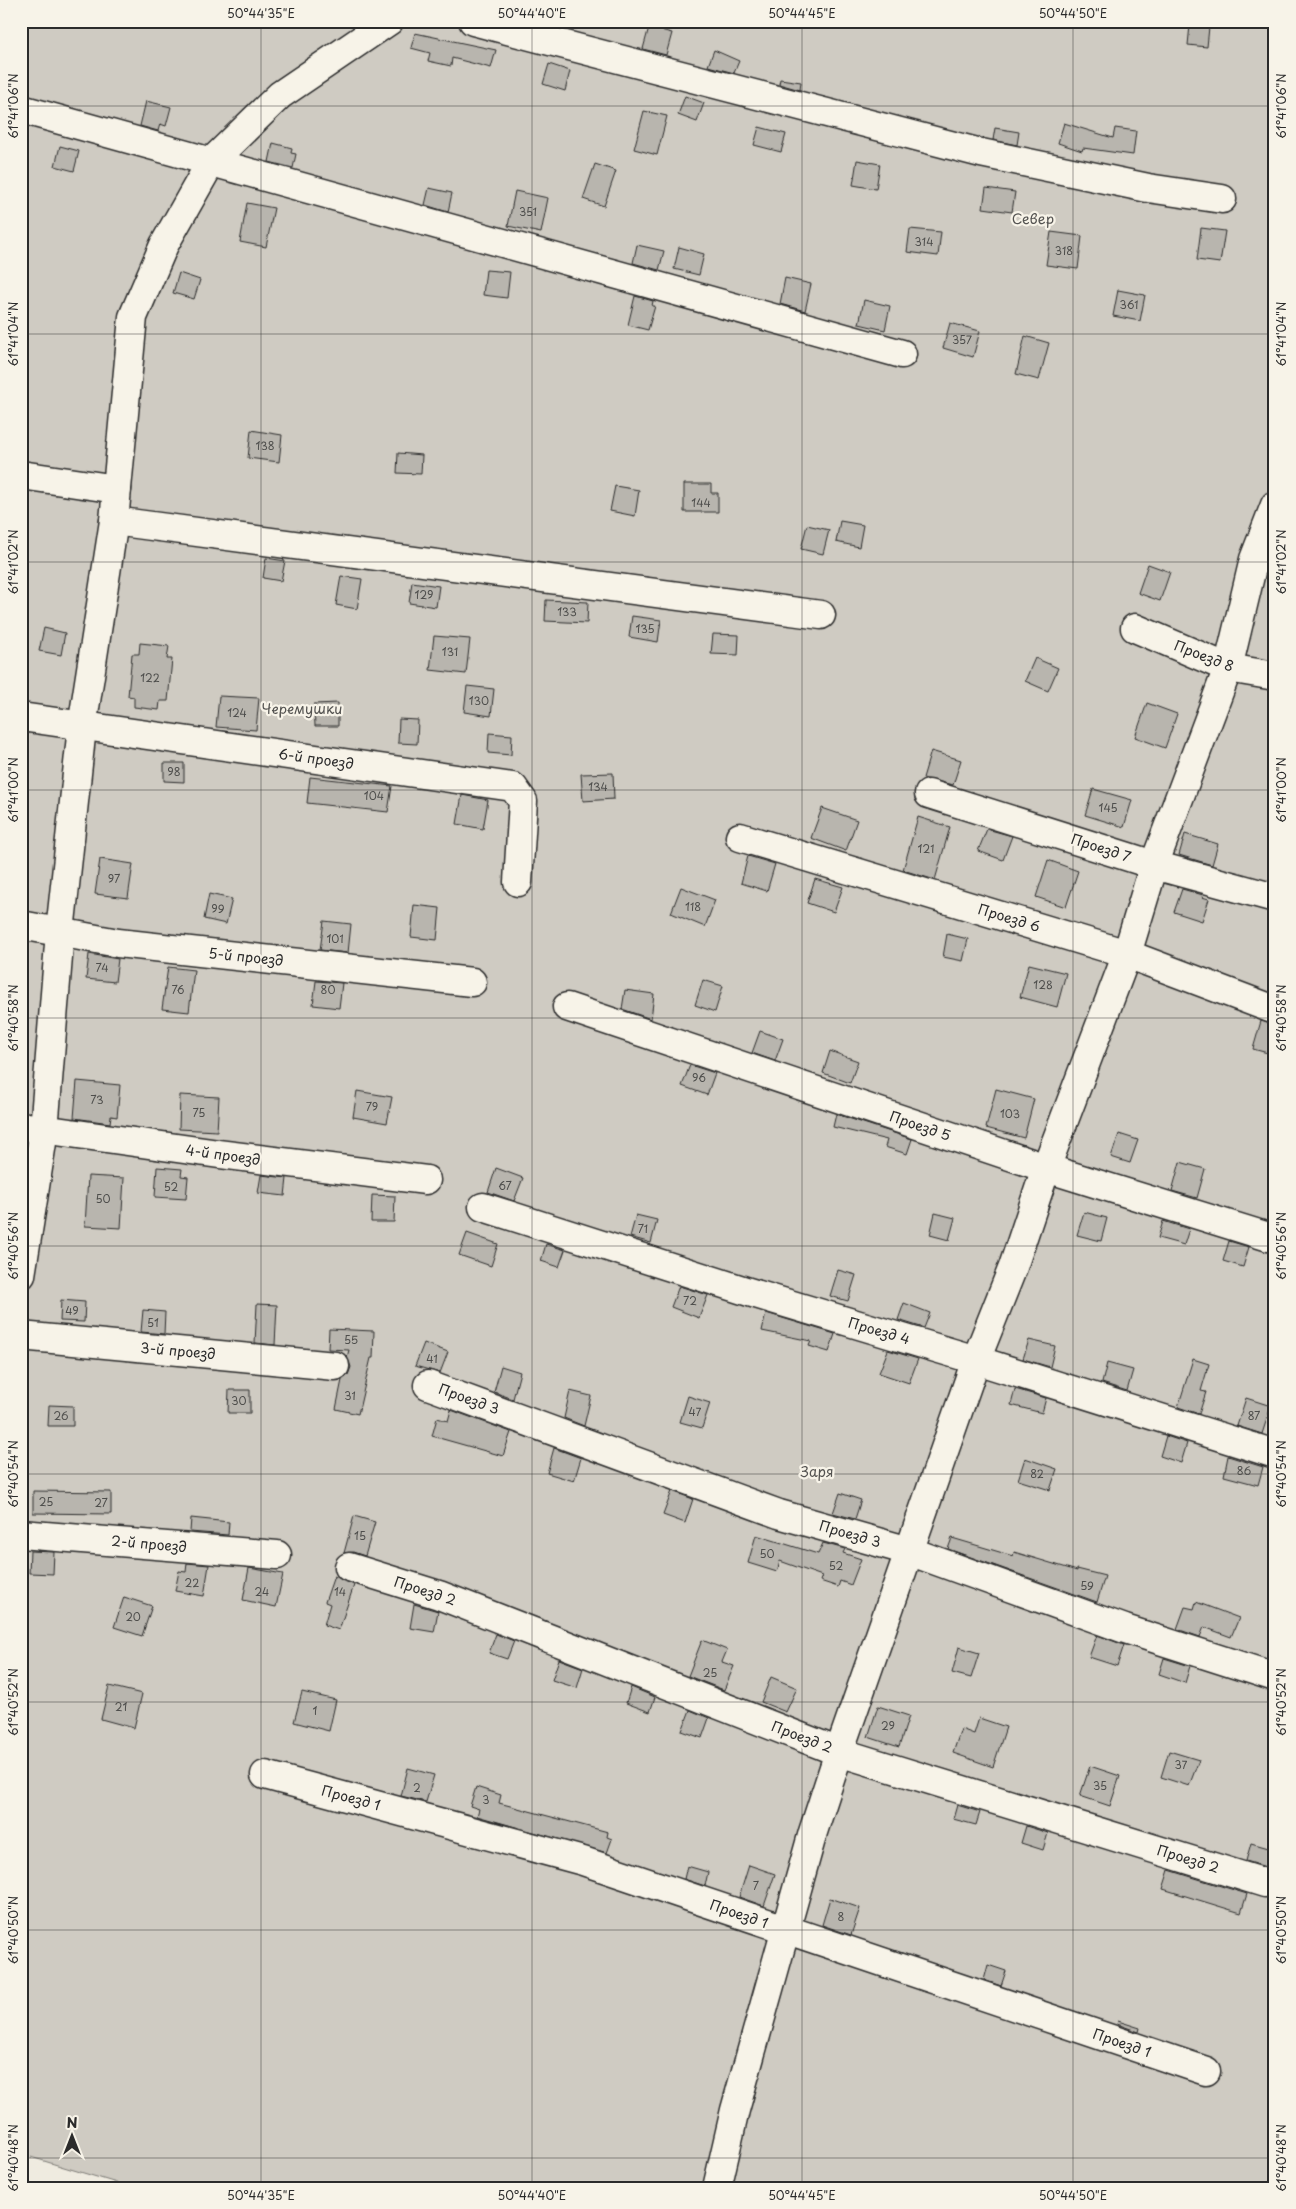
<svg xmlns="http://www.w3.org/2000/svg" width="1296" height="2209" font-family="'Playpen Sans',sans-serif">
  <rect width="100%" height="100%" fill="#efebe0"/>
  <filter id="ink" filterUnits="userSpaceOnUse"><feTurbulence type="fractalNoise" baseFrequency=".02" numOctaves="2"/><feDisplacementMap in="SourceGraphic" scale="10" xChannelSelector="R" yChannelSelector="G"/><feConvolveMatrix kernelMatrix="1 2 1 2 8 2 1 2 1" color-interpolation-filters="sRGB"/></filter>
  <g filter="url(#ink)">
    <polygon fill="#cfcbc2" stroke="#7d7b76" points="21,21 1275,21 1275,2188 133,2188 21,2154"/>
    <g fill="#b8b5ae" stroke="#2b2b2b">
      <polygon points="1190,25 1209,27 1207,47 1188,45"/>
      <polygon points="649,27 672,33 666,55 643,49"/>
      <polygon points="415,33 496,50 491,68 452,58 451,66 428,61 430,53 411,48"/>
      <polygon points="714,50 739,61 734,73 708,66"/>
      <polygon points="549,64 570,71 565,91 543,84"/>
      <polygon points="780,79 801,82 800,90 779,84"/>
      <polygon points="685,96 704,103 697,122 678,115"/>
      <polygon points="146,101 171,107 166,126 160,124 158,131 140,126"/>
      <polygon points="644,111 667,116 657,155 634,149"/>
      <polygon points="1064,123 1113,138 1115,128 1136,131 1133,155 1083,148 1082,151 1058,143"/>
      <polygon points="759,127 786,134 781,152 754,145"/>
      <polygon points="995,128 1019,132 1017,145 993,140"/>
      <polygon points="273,143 292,148 291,153 296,154 293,168 269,162"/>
      <polygon points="60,146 79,151 74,171 55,166"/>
      <polygon points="857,160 880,164 876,189 853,185"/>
      <polygon points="595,164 616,171 604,206 583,199"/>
      <polygon points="429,188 452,193 448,212 425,205"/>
      <polygon points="986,188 1015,192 1012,212 983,208"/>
      <polygon points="515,191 548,198 541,233 508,226"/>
      <polygon points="247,203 274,208 266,247 240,242"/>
      <polygon points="1201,228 1225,231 1220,263 1197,260"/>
      <polygon points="910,229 941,232 938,256 907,252"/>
      <polygon points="1051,232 1082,236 1078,269 1046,265"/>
      <polygon points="637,245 664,251 659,270 633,263"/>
      <polygon points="679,247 704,254 699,275 674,269"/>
      <polygon points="486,270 510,272 507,298 483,295"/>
      <polygon points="179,273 200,280 194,299 173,293"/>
      <polygon points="785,278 811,284 805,311 780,304"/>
      <polygon points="1118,290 1145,295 1140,321 1113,316"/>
      <polygon points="635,296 653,301 652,306 655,306 648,330 628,325"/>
      <polygon points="864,300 890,306 885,330 859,324"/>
      <polygon points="950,323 980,331 973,357 943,348"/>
      <polygon points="1025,336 1049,343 1039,380 1016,374"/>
      <polygon points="251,430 282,435 279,462 248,458"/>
      <polygon points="398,453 422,455 421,474 397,473"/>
      <polygon points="684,484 711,484 711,493 718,493 718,512 684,512"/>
      <polygon points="615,486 639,490 635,516 610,511"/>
      <polygon points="840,521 863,525 859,547 836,542"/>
      <polygon points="807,525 829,530 823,554 801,549"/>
      <polygon points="266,558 285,561 281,581 263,578"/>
      <polygon points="1148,564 1170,572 1160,601 1138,593"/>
      <polygon points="341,576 362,579 357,609 336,605"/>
      <polygon points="412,582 439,586 436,607 409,603"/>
      <polygon points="546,600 588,602 587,623 545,621"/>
      <polygon points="632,616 661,620 658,642 629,637"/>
      <polygon points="44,628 65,633 61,655 39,651"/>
      <polygon points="713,634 739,635 738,655 711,654"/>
      <polygon points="434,636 470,639 466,674 430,670"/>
      <polygon points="140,643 169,646 167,659 172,659 168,701 160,701 159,710 134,707 134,697 128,696 132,654 139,654"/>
      <polygon points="1035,658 1058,668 1048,691 1025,681"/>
      <polygon points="467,686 494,689 491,716 464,712"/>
      <polygon points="219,696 259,698 256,730 216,727"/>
      <polygon points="338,703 338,726 315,726 314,704"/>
      <polygon points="1147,703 1177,714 1165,748 1135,737"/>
      <polygon points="399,719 418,720 417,744 398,743"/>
      <polygon points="489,733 512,735 511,755 488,753"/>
      <polygon points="931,751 961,760 953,785 923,778"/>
      <polygon points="164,763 184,763 184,782 164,781"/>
      <polygon points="613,773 614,799 583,801 581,774"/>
      <polygon points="310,777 392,786 388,812 307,803"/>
      <polygon points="1093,789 1132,800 1124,827 1085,815"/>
      <polygon points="462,795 488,800 483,829 457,824"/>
      <polygon points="822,808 857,820 846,851 811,838"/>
      <polygon points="918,817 950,827 935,880 903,870"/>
      <polygon points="987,829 1012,836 1003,860 978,851"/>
      <polygon points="1185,834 1218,844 1212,865 1179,855"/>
      <polygon points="748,856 775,864 767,891 741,883"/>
      <polygon points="100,859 133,864 128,898 95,894"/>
      <polygon points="1048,860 1078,871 1066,907 1036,897"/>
      <polygon points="815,879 843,887 834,912 807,903"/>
      <polygon points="681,887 715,900 705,927 671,913"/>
      <polygon points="1182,889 1203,895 1202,897 1209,899 1202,921 1174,912"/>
      <polygon points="209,894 232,899 226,924 204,919"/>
      <polygon points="414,905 440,908 437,940 411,937"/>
      <polygon points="324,921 351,924 348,953 320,950"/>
      <polygon points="947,934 968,939 963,961 943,957"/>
      <polygon points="89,954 118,959 115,982 86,979"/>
      <polygon points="1029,964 1066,973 1057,1007 1020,997"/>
      <polygon points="168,967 194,970 189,1012 162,1009"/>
      <polygon points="703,980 723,986 715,1012 695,1005"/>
      <polygon points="316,981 342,983 339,1008 313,1005"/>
      <polygon points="625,990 654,994 651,1019 622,1009"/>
      <polygon points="1261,1021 1275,1025 1275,1055 1253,1049"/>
      <polygon points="760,1031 783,1039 775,1061 752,1053"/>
      <polygon points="830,1051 858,1061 850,1083 823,1073"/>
      <polygon points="690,1065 715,1073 707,1095 682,1086"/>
      <polygon points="77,1081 120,1085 117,1117 111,1116 110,1123 74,1118"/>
      <polygon points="996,1089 1034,1099 1024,1138 986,1128"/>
      <polygon points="357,1091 392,1097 387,1123 353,1117"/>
      <polygon points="180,1095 219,1097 217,1131 179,1129"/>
      <polygon points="836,1114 912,1139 907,1154 885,1147 887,1140 833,1127"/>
      <polygon points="1119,1134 1138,1140 1130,1163 1111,1157"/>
      <polygon points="1180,1162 1205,1169 1197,1198 1172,1191"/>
      <polygon points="157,1167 182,1169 181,1176 188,1177 186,1199 155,1197"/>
      <polygon points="496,1168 523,1178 514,1201 488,1192"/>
      <polygon points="261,1175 287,1178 285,1196 258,1193"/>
      <polygon points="88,1176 124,1178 121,1228 85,1226"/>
      <polygon points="372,1195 395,1196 394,1222 371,1222"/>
      <polygon points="1084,1212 1107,1218 1101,1241 1077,1235"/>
      <polygon points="935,1213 955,1218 949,1240 930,1235"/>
      <polygon points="636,1215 657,1220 651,1243 630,1237"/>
      <polygon points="1163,1221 1189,1229 1184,1245 1158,1238"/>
      <polygon points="467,1233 498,1244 491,1266 459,1255"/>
      <polygon points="1229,1241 1249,1247 1243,1267 1223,1261"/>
      <polygon points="546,1244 565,1250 559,1267 541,1261"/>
      <polygon points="838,1270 856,1275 848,1301 830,1296"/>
      <polygon points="679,1286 708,1295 699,1318 671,1307"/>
      <polygon points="61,1300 85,1302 84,1322 60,1321"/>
      <polygon points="904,1303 930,1313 924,1328 898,1320"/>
      <polygon points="257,1304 277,1305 275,1345 255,1343"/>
      <polygon points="143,1310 165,1312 164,1334 141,1332"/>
      <polygon points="766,1313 835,1334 829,1352 809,1346 811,1341 762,1331"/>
      <polygon points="329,1329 374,1331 373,1358 371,1358 358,1414 336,1409 342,1380 348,1375 351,1367 347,1357 349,1350 328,1349"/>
      <polygon points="1029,1340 1055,1346 1050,1367 1023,1359"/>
      <polygon points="424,1343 448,1352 440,1373 415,1366"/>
      <polygon points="888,1350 918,1359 909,1383 879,1373"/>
      <polygon points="1193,1359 1209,1364 1201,1391 1206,1392 1199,1414 1178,1407"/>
      <polygon points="1107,1363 1133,1370 1127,1391 1102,1383"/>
      <polygon points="501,1366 520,1372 513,1399 494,1392"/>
      <polygon points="1015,1389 1046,1398 1042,1413 1011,1405"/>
      <polygon points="229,1390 250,1390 250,1413 228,1413"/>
      <polygon points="570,1391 591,1396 584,1426 564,1418"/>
      <polygon points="688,1396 710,1403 702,1428 680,1422"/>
      <polygon points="1246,1398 1271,1406 1262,1434 1237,1426"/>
      <polygon points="49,1405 73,1406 73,1426 48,1426"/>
      <polygon points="451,1410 511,1432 503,1456 432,1436 437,1418 448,1421"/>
      <polygon points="1166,1436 1187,1443 1181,1463 1160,1456"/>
      <polygon points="554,1448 581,1458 574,1481 547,1473"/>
      <polygon points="1228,1456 1263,1467 1258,1485 1224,1476"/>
      <polygon points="1025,1458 1057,1469 1050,1490 1018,1480"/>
      <polygon points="33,1491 111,1492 111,1514 33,1513"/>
      <polygon points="672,1491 693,1499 685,1523 663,1515"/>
      <polygon points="840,1493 861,1500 855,1519 833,1513"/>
      <polygon points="354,1516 375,1522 365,1556 353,1552 344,1553"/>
      <polygon points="191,1518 229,1522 228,1535 190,1532"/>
      <polygon points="756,1535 818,1554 823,1543 845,1549 843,1553 861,1559 851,1585 840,1581 838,1587 820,1581 822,1576 780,1561 777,1572 748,1563"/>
      <polygon points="952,1538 1013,1556 1014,1552 1077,1571 1077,1569 1105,1576 1097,1602 948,1549"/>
      <polygon points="30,1551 54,1552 53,1574 29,1573"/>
      <polygon points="187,1563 209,1565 204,1596 175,1591 179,1571 186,1572"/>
      <polygon points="249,1568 283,1574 276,1607 243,1600"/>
      <polygon points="334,1576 354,1585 339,1630 324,1625 330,1604 325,1602"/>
      <polygon points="124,1597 152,1606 142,1636 114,1627"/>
      <polygon points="1196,1602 1239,1618 1231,1637 1204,1627 1200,1637 1177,1629 1185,1607 1194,1609"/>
      <polygon points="414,1604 438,1611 434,1632 410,1628"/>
      <polygon points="496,1634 514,1641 507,1659 489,1653"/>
      <polygon points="1097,1635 1124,1645 1117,1666 1089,1657"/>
      <polygon points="702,1640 727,1650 722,1662 734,1666 724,1690 688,1676"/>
      <polygon points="959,1647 979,1653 971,1678 952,1673"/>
      <polygon points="1164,1658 1190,1666 1185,1683 1159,1674"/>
      <polygon points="559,1659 583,1668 577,1688 552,1680"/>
      <polygon points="771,1677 797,1688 786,1712 761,1702"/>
      <polygon points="109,1686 142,1694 134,1728 101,1719"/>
      <polygon points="631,1687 655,1697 650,1712 626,1703"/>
      <polygon points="302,1692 336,1700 329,1731 294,1722"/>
      <polygon points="878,1706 909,1716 899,1747 868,1737"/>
      <polygon points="690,1710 709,1718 702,1738 682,1731"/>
      <polygon points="979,1718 1006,1727 993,1767 953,1753 961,1729 974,1734"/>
      <polygon points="1169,1751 1199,1760 1189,1786 1161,1777"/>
      <polygon points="1090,1766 1120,1776 1110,1806 1080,1796"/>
      <polygon points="408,1768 434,1775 426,1802 401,1796"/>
      <polygon points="476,1787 501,1795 499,1803 608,1832 607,1837 612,1839 607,1853 477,1816 479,1809 470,1806"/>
      <polygon points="957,1805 980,1812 976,1825 953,1819"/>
      <polygon points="1026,1826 1048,1833 1043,1850 1021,1843"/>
      <polygon points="1251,1843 1272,1849 1266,1867 1246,1861"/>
      <polygon points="749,1865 775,1874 764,1906 739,1897"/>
      <polygon points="687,1866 708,1872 705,1886 684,1879"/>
      <polygon points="1169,1870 1247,1894 1241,1913 1163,1889"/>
      <polygon points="830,1898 860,1908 851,1935 822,1925"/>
      <polygon points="988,1965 1006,1971 1001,1986 984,1980"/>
      <polygon points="1118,2021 1140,2028 1139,2032 1117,2024"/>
    </g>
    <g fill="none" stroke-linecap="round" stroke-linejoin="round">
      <defs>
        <g id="minor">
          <polyline points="473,21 981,153 1148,188 1222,199"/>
          <polyline points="21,109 902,354"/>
          <polyline points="21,475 117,489"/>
          <polyline points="114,521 821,615"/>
          <polyline points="1135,628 1228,668 1275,676"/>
          <polyline points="21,717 513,787 523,801 518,882"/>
          <polyline points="929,794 1154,865 1275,898"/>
          <polyline points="740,837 1127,954 1275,1010"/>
          <polyline points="21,925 118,943 472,982"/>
          <polyline points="567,1007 1046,1168 1275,1239"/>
          <polyline points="21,1126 219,1154 426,1180"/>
          <polyline points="483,1207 749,1292 976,1360 1275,1454"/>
          <polyline points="21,1275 44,1130 60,932 82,727 114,521 133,317 164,245 211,162 280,95 389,21"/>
          <polyline points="21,1336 335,1366"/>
          <polyline points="428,1385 779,1514 909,1551 1125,1629 1275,1677"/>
          <polyline points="21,1534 277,1555"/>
          <polyline points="349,1567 439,1595 839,1752 1265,1883"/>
          <polyline points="265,1775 583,1861 1206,2071"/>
          <polyline points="717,2188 735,2110 813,1832 839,1752 976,1360 1013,1267 1046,1168 1127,954 1154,865 1228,668 1254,559 1275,505"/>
        </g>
      </defs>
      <use href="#minor" stroke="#2b2b2b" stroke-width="31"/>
      <use href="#minor" stroke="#f7f3e8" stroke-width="28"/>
    </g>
  </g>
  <path fill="none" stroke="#2b2b2b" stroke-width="1" stroke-opacity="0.45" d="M261 21V2188M532 21V2188M802 21V2188M1073 21V2188M21 106H1275M21 334H1275M21 562H1275M21 790H1275M21 1018H1275M21 1246H1275M21 1474H1275M21 1702H1275M21 1930H1275M21 2158H1275"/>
  <g text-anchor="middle" stroke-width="4.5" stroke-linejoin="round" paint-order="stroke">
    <g font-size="11" fill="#4e4e4c">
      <text x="528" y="216">351</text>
      <text x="924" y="246">314</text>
      <text x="1064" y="255">318</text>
      <text x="1129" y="309">361</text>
      <text x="962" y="344">357</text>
      <text x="265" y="450">138</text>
      <text x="701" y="507">144</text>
      <text x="424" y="599">129</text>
      <text x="567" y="616">133</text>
      <text x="645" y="633">135</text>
      <text x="450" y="656">131</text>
      <text x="150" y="682">122</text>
      <text x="479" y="705">130</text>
      <text x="237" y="717">124</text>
      <text x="174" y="776">98</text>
      <text x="598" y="791">134</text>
      <text x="374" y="800">104</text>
      <text x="1108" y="812">145</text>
      <text x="926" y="853">121</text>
      <text x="114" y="883">97</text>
      <text x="693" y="911">118</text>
      <text x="218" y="913">99</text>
      <text x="335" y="943">101</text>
      <text x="102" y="972">74</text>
      <text x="1043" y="989">128</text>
      <text x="178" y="994">76</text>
      <text x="328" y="994">80</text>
      <text x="699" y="1082">96</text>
      <text x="97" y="1104">73</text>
      <text x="372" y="1111">79</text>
      <text x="199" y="1117">75</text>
      <text x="1010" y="1118">103</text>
      <text x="505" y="1190">67</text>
      <text x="171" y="1191">52</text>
      <text x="103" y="1203">50</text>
      <text x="643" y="1233">71</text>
      <text x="690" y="1305">72</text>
      <text x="72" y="1315">49</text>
      <text x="153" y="1327">51</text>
      <text x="351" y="1344">55</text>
      <text x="432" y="1363">41</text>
      <text x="350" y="1400">31</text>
      <text x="239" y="1405">30</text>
      <text x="695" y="1416">47</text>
      <text x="61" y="1420">26</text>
      <text x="1254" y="1420">87</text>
      <text x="1244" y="1475">86</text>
      <text x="1037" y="1478">82</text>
      <text x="46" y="1506">25</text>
      <text x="101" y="1507">27</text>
      <text x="360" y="1540">15</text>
      <text x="767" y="1558">50</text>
      <text x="836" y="1570">52</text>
      <text x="192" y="1587">22</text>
      <text x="1087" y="1590">59</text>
      <text x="262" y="1596">24</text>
      <text x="340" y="1596">14</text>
      <text x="133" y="1621">20</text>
      <text x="710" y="1677">25</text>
      <text x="121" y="1711">21</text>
      <text x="315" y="1715">1</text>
      <text x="888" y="1730">29</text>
      <text x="1181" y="1769">37</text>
      <text x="1100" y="1790">35</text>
      <text x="417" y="1792">2</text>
      <text x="486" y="1804">3</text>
      <text x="756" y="1890">7</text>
      <text x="841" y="1921">8</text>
    </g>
    <g font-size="14" fill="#545351" stroke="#f7f3e8">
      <text x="1033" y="224">Север</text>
      <text x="302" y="714">Черемушки</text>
      <text x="817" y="1477">Заря</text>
    </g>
    <g font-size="14" fill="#2b2b2b" stroke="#f7f3e8">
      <text transform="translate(1204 656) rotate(21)" y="5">Проезд 8</text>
      <text transform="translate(316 759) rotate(8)" y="5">6-й проезд</text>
      <text transform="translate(1101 848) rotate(18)" y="5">Проезд 7</text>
      <text transform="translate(1009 918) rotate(17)" y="5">Проезд 6</text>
      <text transform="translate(246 957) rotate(6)" y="5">5-й проезд</text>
      <text transform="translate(920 1126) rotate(19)" y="5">Проезд 5</text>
      <text transform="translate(223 1155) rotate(8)" y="5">4-й проезд</text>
      <text transform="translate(879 1331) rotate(16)" y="5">Проезд 4</text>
      <text transform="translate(178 1351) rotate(5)" y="5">3-й проезд</text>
      <text transform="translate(469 1399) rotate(20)" y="5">Проезд 3</text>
      <text transform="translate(850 1534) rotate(16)" y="5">Проезд 3</text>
      <text transform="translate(149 1544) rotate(5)" y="5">2-й проезд</text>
      <text transform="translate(425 1591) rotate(18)" y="5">Проезд 2</text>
      <text transform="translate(802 1737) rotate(21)" y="5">Проезд 2</text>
      <text transform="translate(351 1798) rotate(15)" y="5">Проезд 1</text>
      <text transform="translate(1188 1859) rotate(17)" y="5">Проезд 2</text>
      <text transform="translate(739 1914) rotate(19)" y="5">Проезд 1</text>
      <text transform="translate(1122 2043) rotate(19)" y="5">Проезд 1</text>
    </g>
  </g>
  <rect width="1296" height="2209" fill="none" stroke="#f7f3e8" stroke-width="55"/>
  <g transform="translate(72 2136)" stroke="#f7f3e8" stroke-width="4" paint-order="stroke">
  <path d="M0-4L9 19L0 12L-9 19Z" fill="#2b2b2b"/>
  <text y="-8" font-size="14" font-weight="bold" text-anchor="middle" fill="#2b2b2b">N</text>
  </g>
  <rect x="28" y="28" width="1240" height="2154" fill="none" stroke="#2b2b2b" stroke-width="2"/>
  <g font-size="12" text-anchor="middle" fill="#2b2b2b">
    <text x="261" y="18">50°44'35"E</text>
    <text x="532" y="18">50°44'40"E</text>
    <text x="802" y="18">50°44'45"E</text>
    <text x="1073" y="18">50°44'50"E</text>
    <text transform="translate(14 106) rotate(-90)" y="4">61°41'06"N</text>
    <text transform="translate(1282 106) rotate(-90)" y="4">61°41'06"N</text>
    <text transform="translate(14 334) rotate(-90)" y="4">61°41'04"N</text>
    <text transform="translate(1282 334) rotate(-90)" y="4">61°41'04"N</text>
    <text transform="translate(14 562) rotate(-90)" y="4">61°41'02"N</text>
    <text transform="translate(1282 562) rotate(-90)" y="4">61°41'02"N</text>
    <text transform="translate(14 790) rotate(-90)" y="4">61°41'00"N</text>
    <text transform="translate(1282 790) rotate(-90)" y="4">61°41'00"N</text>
    <text transform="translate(14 1018) rotate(-90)" y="4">61°40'58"N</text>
    <text transform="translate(1282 1018) rotate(-90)" y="4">61°40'58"N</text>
    <text transform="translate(14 1246) rotate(-90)" y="4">61°40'56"N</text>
    <text transform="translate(1282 1246) rotate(-90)" y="4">61°40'56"N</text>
    <text transform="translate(14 1474) rotate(-90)" y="4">61°40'54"N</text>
    <text transform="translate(1282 1474) rotate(-90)" y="4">61°40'54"N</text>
    <text transform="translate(14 1702) rotate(-90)" y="4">61°40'52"N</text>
    <text transform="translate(1282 1702) rotate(-90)" y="4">61°40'52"N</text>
    <text transform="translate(14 1930) rotate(-90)" y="4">61°40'50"N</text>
    <text transform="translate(1282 1930) rotate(-90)" y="4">61°40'50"N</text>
    <text transform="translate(14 2158) rotate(-90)" y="4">61°40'48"N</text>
    <text transform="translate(1282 2158) rotate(-90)" y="4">61°40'48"N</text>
    <text x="261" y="2200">50°44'35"E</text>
    <text x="532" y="2200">50°44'40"E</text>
    <text x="802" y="2200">50°44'45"E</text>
    <text x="1073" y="2200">50°44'50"E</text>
  </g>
</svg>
